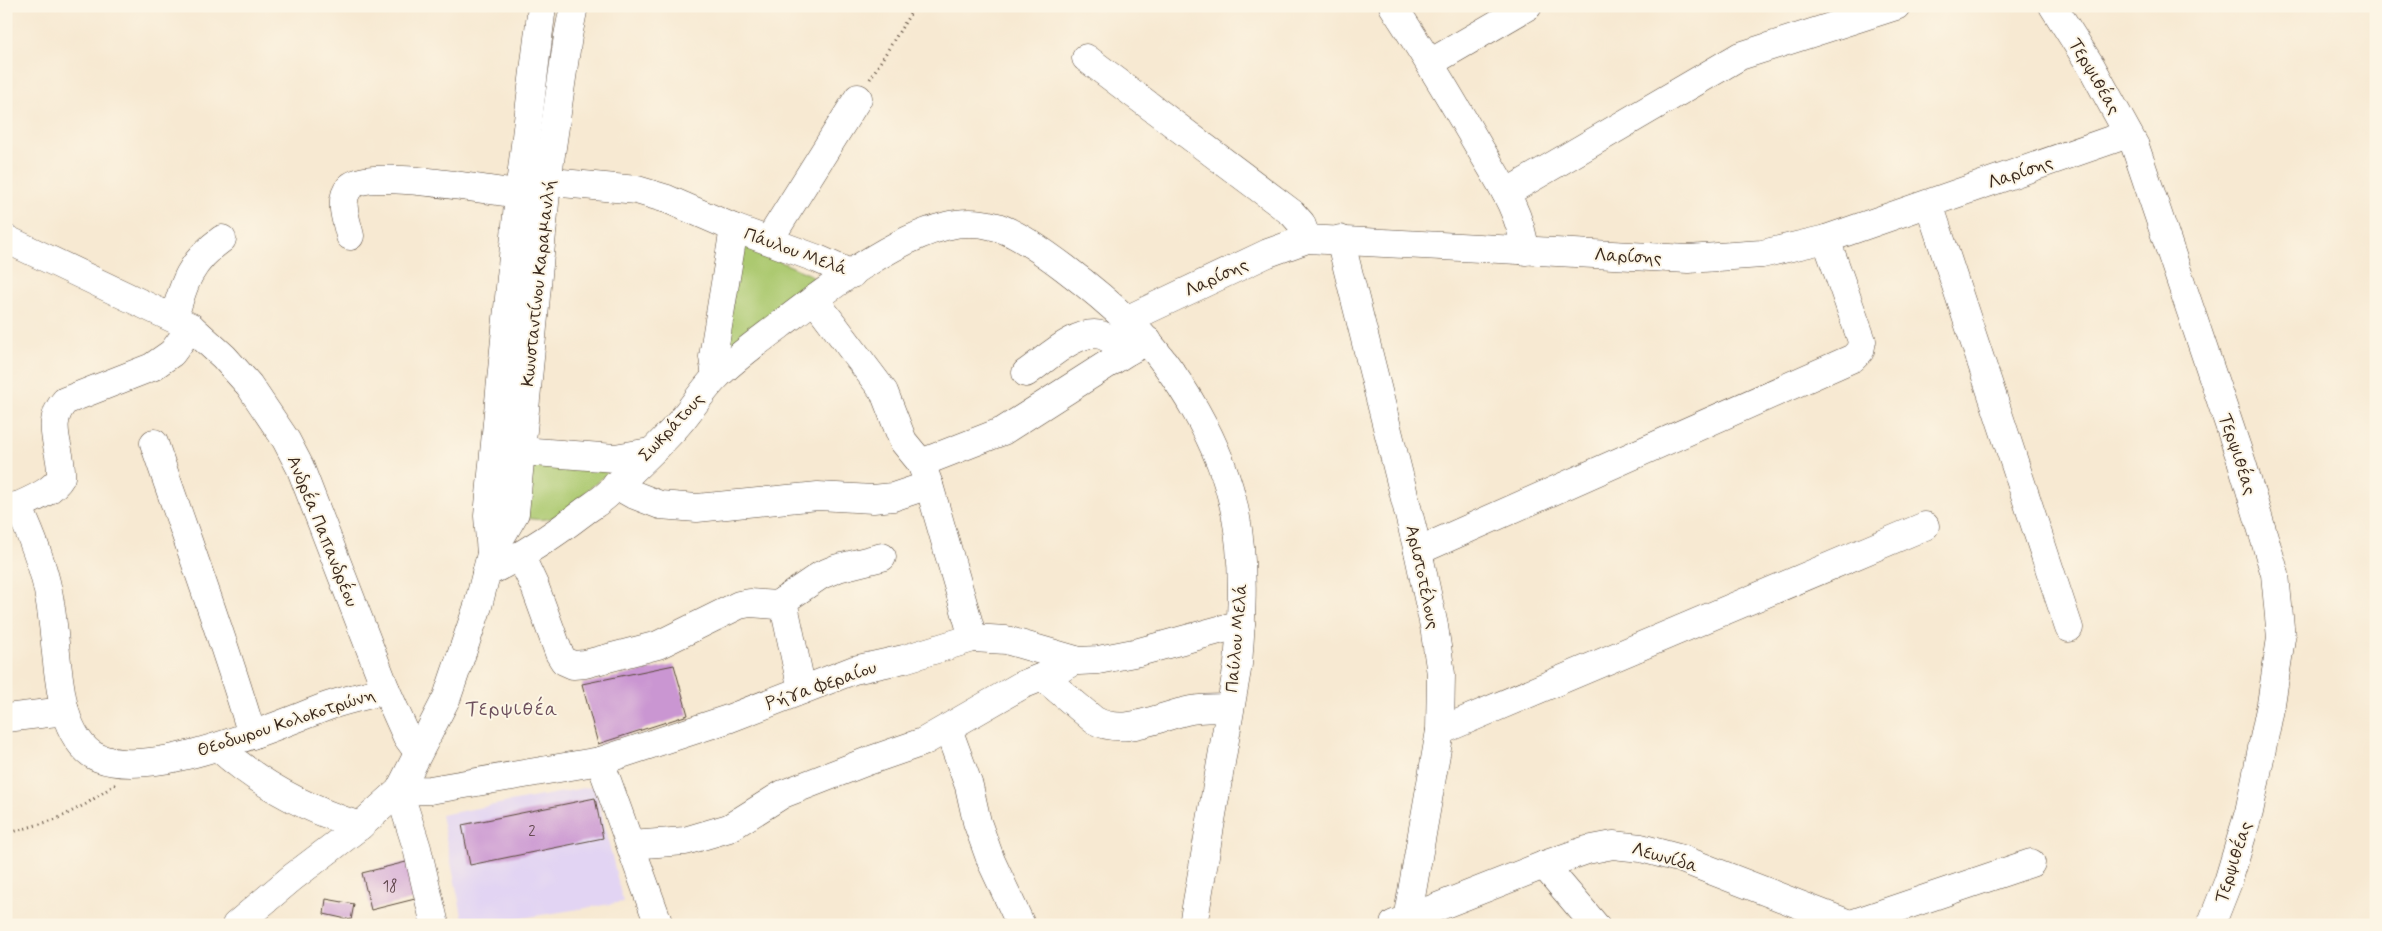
<svg xmlns="http://www.w3.org/2000/svg" width="2382" height="931" font-family="Mynerve,sans-serif">
  <rect width="100%" height="100%" fill="#fcf5e5"/>
  <filter id="ink" filterUnits="userSpaceOnUse"><feTurbulence type="fractalNoise" baseFrequency=".02" numOctaves="2"/><feDisplacementMap in="SourceGraphic" scale="10" xChannelSelector="R" yChannelSelector="G"/><feConvolveMatrix kernelMatrix="1 2 1 2 8 2 1 2 1" color-interpolation-filters="sRGB"/></filter>
  <filter id="wash" filterUnits="userSpaceOnUse"><feTurbulence type="fractalNoise" baseFrequency=".0096" numOctaves="4" result="noise"/><feDisplacementMap in="SourceGraphic" scale="20" xChannelSelector="R" yChannelSelector="G"/><feGaussianBlur stdDeviation="1.12" result="paint"/><feColorMatrix in="noise" values="0 0 0 0 0 0 0 0 0 0 0 0 0 0 0 0 0 1.4 0 .05"/><feComposite in="paint" operator="in"/></filter>
  <g filter="url(#wash)">
    <rect width="100%" height="100%" fill="#f7e9d2"/>
    <polygon fill="#e2d4f3" points="595,786 623,902 478,925 464,925 441,815"/>
    <g fill="#acc96f" stroke="#747a46">
      <polygon points="740,244 811,275 814,280 725,352"/>
      <path d="M532 460 618 464 563 512C552 520 541 521 527 518Z"/>
    </g>
    <g id="blocks">
      <g fill="#ca96d2">
        <polygon points="674,665 688,715 598,744 582,684"/>
        <polygon points="595,798 603,838 470,865 462,825"/>
        <polygon points="410,861 419,898 371,910 362,873"/>
        <polygon points="326,899 354,904 351,920 324,914"/>
      </g>
    </g>
  </g>
  <g filter="url(#ink)">
    <use href="#blocks" fill-opacity="0" stroke="#574739" stroke-width="1"/>
    <g fill="none" stroke-linecap="round" stroke-linejoin="round">
      <defs>
        <g id="minor">
          <path d="M1393 6C1422 50 1449 95 1475 140 1495 175 1521 210 1525 251"/>
          <polyline points="2053,6 2091,66 2135,146 2242,463 2275,574 2281,638 2271,704 2249,812 2228,882 2211,925"/>
          <polyline points="1086,58 1292,213 1301,223 1307,239"/>
          <polyline points="1430,63 1528,6"/>
          <polyline points="530,180 637,190 667,199 734,228 818,259 852,274"/>
          <polyline points="1506,193 1740,56 1896,6"/>
          <polyline points="1929,204 2069,628"/>
          <path d="M350 236C347 222 338 201 349 188 367 167 489 191 519 194"/>
          <polyline points="6,239 191,327 224,357 249,385 286,440 300,467 386,690 407,737 418,752"/>
          <polyline points="1340,239 1418,551 1434,626 1441,674 1440,731 1407,920"/>
          <polyline points="769,240 858,98"/>
          <polyline points="814,299 884,392 903,441 921,463 929,485 973,638"/>
          <path d="M174 318C184 282 190 262 222 239"/>
          <polyline points="1126,320 1268,253 1307,239 1688,259 1762,254 1826,239 2128,134"/>
          <path d="M1026 373C1045 360 1078 328 1101 335 1111 338 1119 345 1128 351"/>
          <polyline points="716,377 713,357 734,228"/>
          <path d="M154 443C187 540 223 636 252 735"/>
          <polyline points="521,451 615,458 650,452"/>
          <polyline points="921,463 1003,431 1128,351 1148,341"/>
          <polyline points="616,485 632,494 660,505 697,508 818,496 873,499 893,497 929,485"/>
          <path d="M18 506C33 499 53 491 61 477 63 449 43 425 65 401L152 367 172 353 191 327"/>
          <path d="M6 507 18 506C31 534 42 561 48 591 56 630 55 672 65 711 70 729 81 751 99 758 155 780 276 725 331 705 349 699 368 695 386 690"/>
          <polyline points="1418,551 1853,358 1860,351 1862,341 1826,239"/>
          <polyline points="491,554 488,516 519,194 542,6"/>
          <polyline points="521,557 535,587 559,653 564,661 573,665 585,664 658,645 739,605 750,603 777,605 821,575 838,568 882,557"/>
          <path d="M486 573C521 557 551 537 581 514 590 507 601 501 609 493 631 471 660 446 680 422 692 408 703 390 716 377 735 358 759 341 780 325 826 290 890 240 946 226 960 222 979 222 993 226 1027 233 1104 298 1131 324 1178 371 1222 446 1235 512 1245 561 1242 614 1238 664L1193 925"/>
          <polyline points="783,601 802,690"/>
          <path d="M1043 677 1094 720C1124 737 1159 716 1191 710 1203 708 1216 708 1229 708"/>
          <polyline points="6,718 65,711"/>
          <polyline points="948,729 969,786 977,822 991,861 1021,925"/>
          <polyline points="1440,731 1925,526"/>
          <path d="M218 747C260 785 306 809 360 826"/>
          <polyline points="600,761 659,925"/>
          <polyline points="631,845 685,841 729,828 783,794 868,761 923,742 1022,685 1057,671 1075,660"/>
          <polyline points="1544,865 1595,925"/>
          <polyline points="1394,924 1544,865 1587,850 1613,845 1641,848 1682,859 1852,925"/>
          <polyline points="1851,924 2031,863"/>
          <polyline points="236,925 293,877 360,826 399,791 447,697 478,606 491,554 515,513 547,182 568,36 574,6"/>
          <polyline points="435,925 417,848 399,791 430,790 600,761 728,719 854,670 904,659 973,638 1006,640 1079,661 1098,660 1139,652 1241,624"/>
        </g>
      </defs>
      <use href="#minor" stroke="#574739" stroke-width="29"/>
      <g stroke="#574739" stroke-width="3" stroke-dasharray="1 4" stroke-linecap="butt">
        <polyline points="870,79 915,6"/>
        <polyline points="6,834 57,819 86,804 116,784"/>
      </g>
      <use href="#minor" stroke="#fff" stroke-width="28"/>
    </g>
  </g>
  <g text-anchor="middle" stroke-width="4" stroke-linejoin="round" paint-order="stroke">
    <g font-size="15" fill="#5f454b">
      <text x="532" y="836">2</text>
      <text x="390" y="891">18</text>
    </g>
    <g font-size="18" fill="#3b2a1e" stroke="#fcf5e5">
      <text transform="translate(2095 76) rotate(60)" y="6">Τερψιθέας</text>
      <text transform="translate(2020 172) rotate(-19)" y="6">Λαρίσης</text>
      <text transform="translate(796 251) rotate(20)" y="6">Πάυλου Μελά</text>
      <text transform="translate(1628 256) rotate(3)" y="6">Λαρίσης</text>
      <text transform="translate(1216 277) rotate(-25)" y="6">Λαρίσης</text>
      <text transform="translate(538 283) rotate(-84)" y="6">Κωνσταντίνου Καραμανλή</text>
      <text transform="translate(671 427) rotate(-47)" y="6">Σωκράτους</text>
      <text transform="translate(2238 454) rotate(72)" y="6">Τερψιθέας</text>
      <text transform="translate(323 531) rotate(68)" y="6">Ανδρέα Παπανδρέου</text>
      <text transform="translate(1423 577) rotate(78)" y="6">Αριστοτέλους</text>
      <text transform="translate(1236 638) rotate(-85)" y="6">Παύλου Μελά</text>
      <text transform="translate(821 685) rotate(-19)" y="6">Ρήγα Φεραίου</text>
      <text transform="translate(286 722) rotate(-18)" y="6">Θεοδωρου Κολοκοτρώνη</text>
      <text transform="translate(1665 857) rotate(16)" y="6">Λεωνίδα</text>
      <text transform="translate(2233 862) rotate(-72)" y="6">Τερψιθέας</text>
    </g>
    <g font-size="20" letter-spacing="1" fill="#6d505d" stroke="#fcf5e5">
      <text x="512" y="715">Τερψιθέα</text>
    </g>
  </g>
  <rect width="2382" height="931" fill="none" stroke="#fcf5e5" stroke-width="25"/>
</svg>
